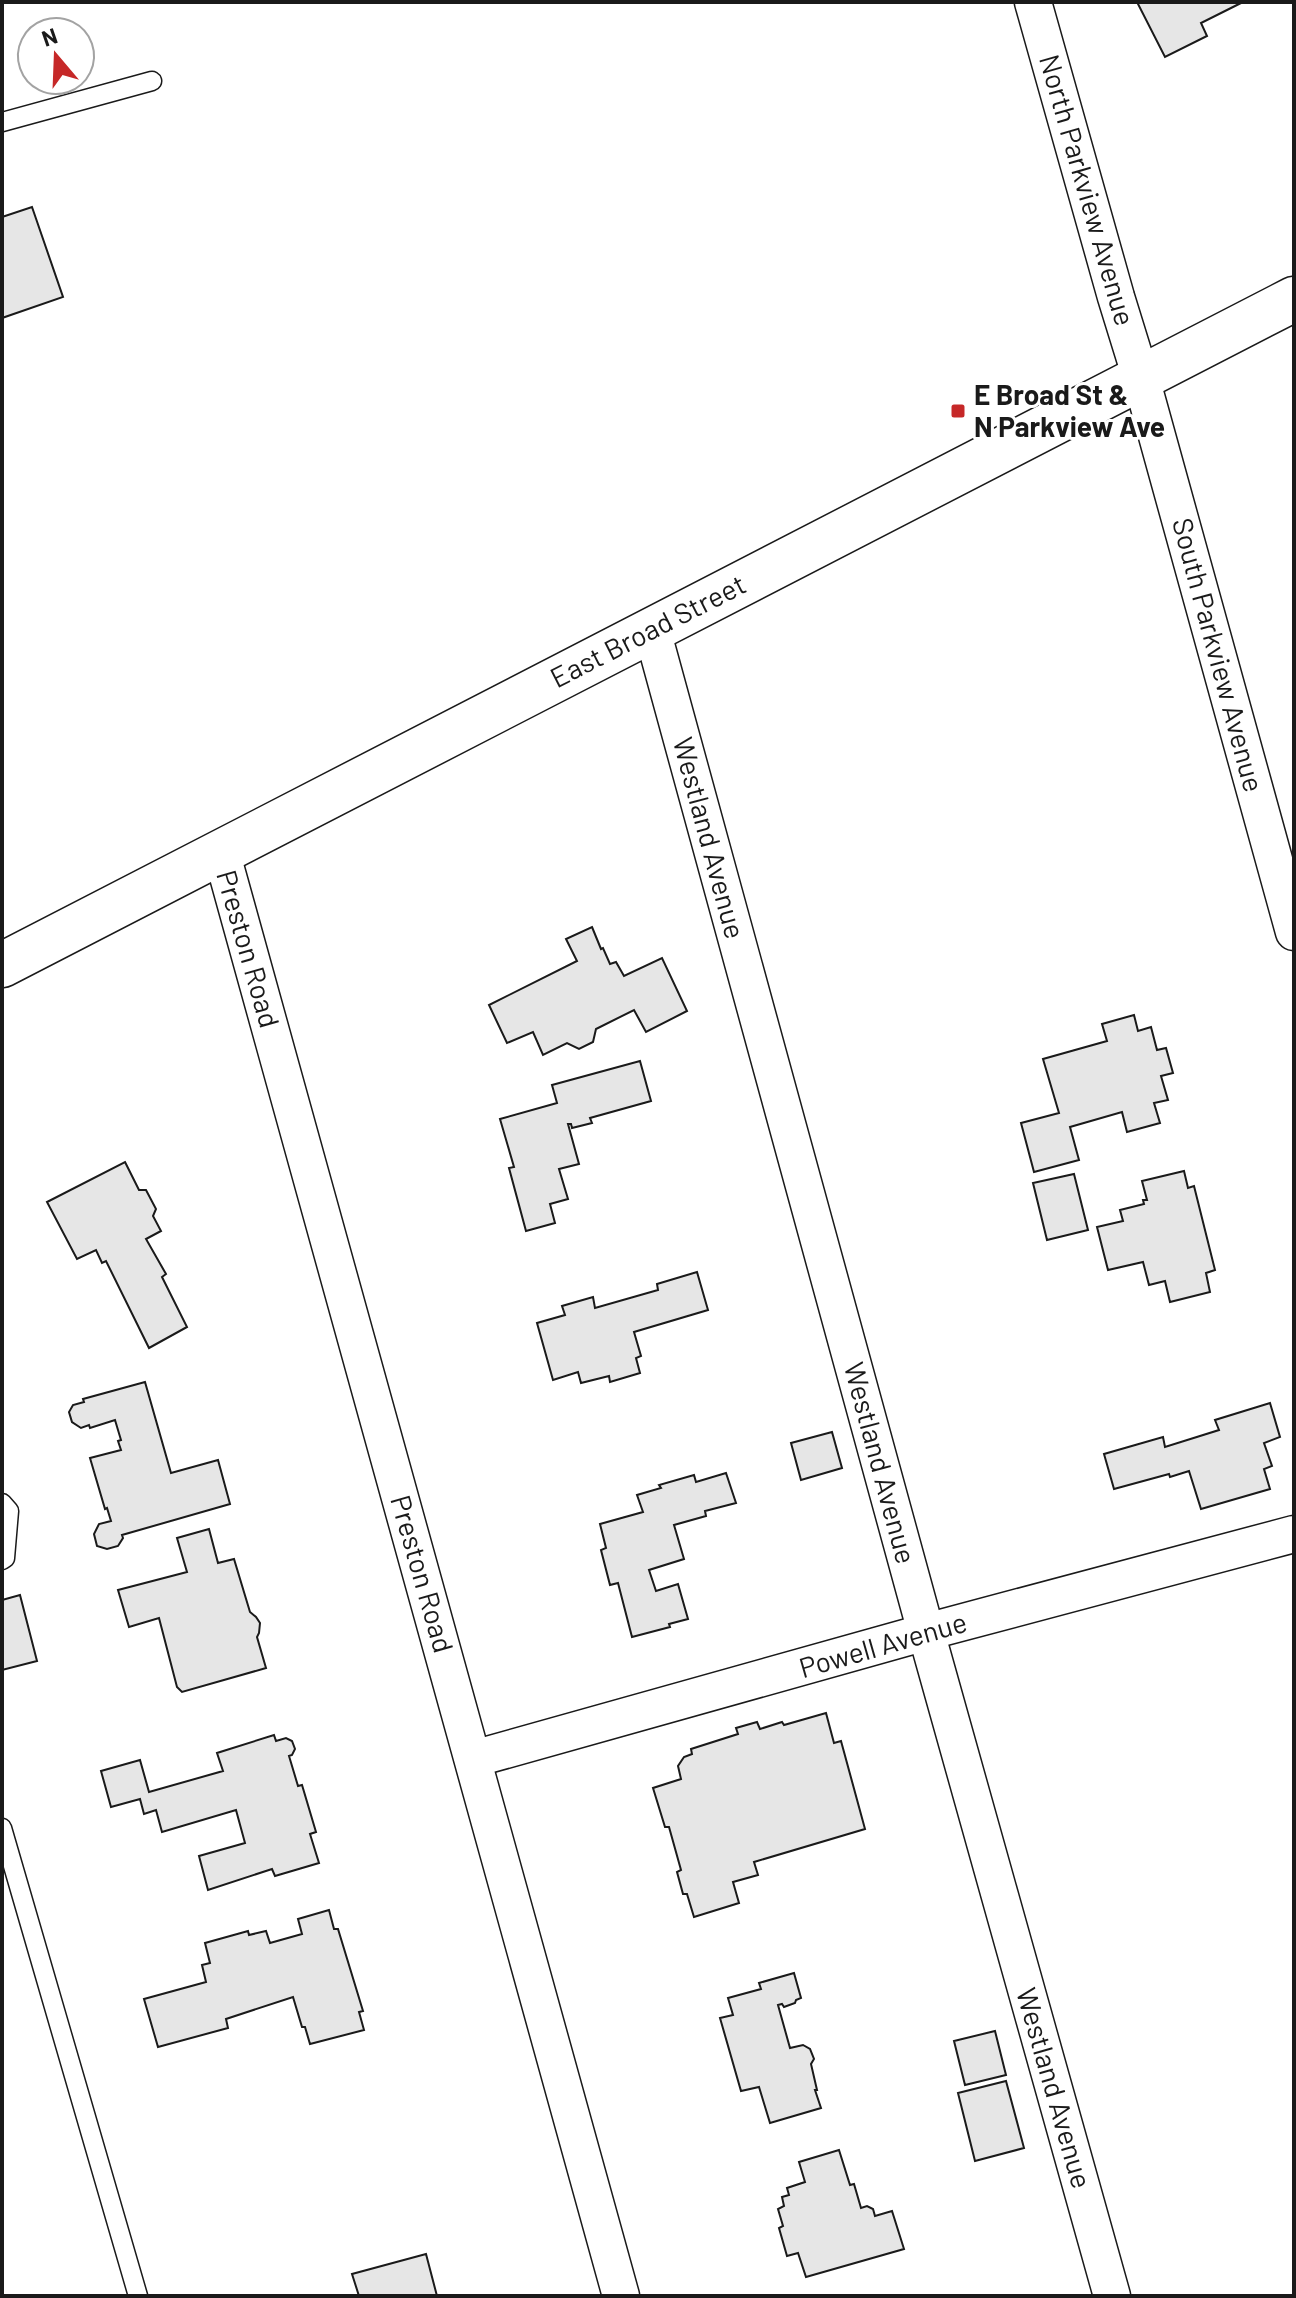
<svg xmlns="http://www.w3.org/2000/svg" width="1296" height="2298" font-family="Barlow,sans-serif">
  <rect width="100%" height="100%" fill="#fff"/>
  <g fill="#e6e6e6" stroke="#1a1a1a" stroke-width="2">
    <polygon points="1137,2 1243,2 1201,23 1207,36 1165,57"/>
    <polygon points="32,207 63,297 2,318 2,217"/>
    <polygon points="592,927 601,949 603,948 610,964 616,962 624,976 662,958 687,1011 646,1032 634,1010 596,1029 593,1042 579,1049 567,1043 543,1055 533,1032 507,1043 489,1005 577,961 566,939"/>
    <polygon points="1134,1015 1138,1031 1151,1027 1157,1050 1166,1048 1173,1073 1161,1076 1168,1100 1154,1103 1160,1123 1127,1132 1122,1112 1070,1127 1079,1160 1034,1172 1021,1123 1059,1113 1043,1059 1107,1041 1102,1024"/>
    <polygon points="640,1061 651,1101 590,1118 592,1123 572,1128 571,1124 568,1124 579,1164 559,1169 568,1199 550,1204 555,1223 526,1231 509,1168 514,1167 500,1119 557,1103 552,1085"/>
    <polygon points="125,1162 139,1190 146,1190 156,1209 153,1216 161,1231 146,1239 166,1274 162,1277 187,1327 149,1348 106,1261 102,1263 96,1250 77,1259 47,1202"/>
    <polygon points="1184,1171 1188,1188 1194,1186 1215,1270 1206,1273 1210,1292 1170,1302 1165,1281 1149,1285 1143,1262 1108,1270 1097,1227 1123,1221 1120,1210 1144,1204 1143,1200 1147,1200 1142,1181"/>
    <polygon points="1074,1174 1088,1230 1047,1240 1033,1183"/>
    <polygon points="697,1272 708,1310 634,1332 641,1356 636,1358 640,1373 610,1382 609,1376 581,1383 578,1372 553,1380 537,1323 565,1315 562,1306 593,1297 595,1308 658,1290 657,1284"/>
    <polygon points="145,1382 171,1473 218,1460 230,1504 122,1535 123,1538 118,1546 107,1549 97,1546 94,1534 99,1524 111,1521 107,1508 105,1509 90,1458 121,1450 118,1441 121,1440 115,1420 90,1428 89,1425 81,1428 72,1422 69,1412 73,1405 84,1402 83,1399"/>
    <polygon points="1270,1403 1280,1437 1264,1443 1272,1466 1264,1469 1270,1489 1201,1509 1189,1471 1170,1477 1169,1474 1114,1489 1104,1454 1163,1437 1165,1447 1219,1430 1215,1420"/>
    <polygon points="832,1432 842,1468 801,1480 791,1443"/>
    <polygon points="726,1473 736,1503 705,1511 706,1516 674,1525 684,1559 649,1570 656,1591 678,1584 688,1619 669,1624 670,1627 632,1637 618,1583 610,1585 601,1550 606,1548 600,1524 643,1512 637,1495 661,1488 659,1485 694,1475 696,1482"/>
    <polygon points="209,1529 218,1563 234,1559 250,1612 256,1617 260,1623 259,1633 257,1637 266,1668 182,1692 177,1687 159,1618 129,1627 118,1590 187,1572 177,1538"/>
    <polygon points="20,1595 37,1661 2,1670 2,1600"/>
    <polygon points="826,1713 834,1743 841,1741 865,1829 754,1862 758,1875 733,1882 739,1903 694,1917 687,1894 683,1894 677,1872 681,1870 669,1827 665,1827 653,1788 681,1779 678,1766 684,1757 692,1754 691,1749 738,1734 736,1728 757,1722 760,1729 782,1722 784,1725"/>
    <polygon points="274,1735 276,1741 286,1738 292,1741 295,1749 292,1755 289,1756 298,1786 302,1785 316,1832 310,1834 319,1863 275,1876 272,1869 208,1890 199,1856 245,1843 236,1810 162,1832 156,1810 144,1814 140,1799 111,1807 101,1771 140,1760 149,1792 223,1771 217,1753"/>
    <polygon points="329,1910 334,1929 338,1929 363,2011 359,2012 364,2030 310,2044 305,2027 302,2027 293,1997 226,2019 228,2028 158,2047 144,1999 206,1982 202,1965 210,1963 205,1943 248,1931 249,1935 266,1931 270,1943 302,1934 298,1919"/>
    <polygon points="794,1973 801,1998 796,2000 795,2003 784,2007 782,2004 778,2005 790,2048 803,2045 810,2049 814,2059 811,2064 817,2090 815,2090 821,2108 770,2123 759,2087 741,2091 720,2018 733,2015 728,1998 761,1989 759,1983"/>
    <polygon points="995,2031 1006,2075 965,2085 954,2041"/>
    <polygon points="1006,2081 1024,2148 975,2161 958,2093"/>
    <polygon points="839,2150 850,2185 854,2184 861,2208 867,2206 873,2209 875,2216 892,2211 904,2249 806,2277 798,2253 787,2256 779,2228 783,2226 778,2209 784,2206 782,2197 789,2195 787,2188 805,2182 799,2162"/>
    <polygon points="426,2254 437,2296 359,2296 352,2274"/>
  </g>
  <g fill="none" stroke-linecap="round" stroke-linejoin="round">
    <defs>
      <g id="lane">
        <polyline points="2,122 152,81"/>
        <polyline points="2,1503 9,1511 5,1558 2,1560"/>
        <polyline points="2,1828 138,2296"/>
      </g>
      <g id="street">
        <polyline points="1033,2 1116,297 1141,378 1294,932"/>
        <polyline points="652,630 926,1632 1112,2296"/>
        <polyline points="221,851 621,2296"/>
        <polyline points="473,1759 926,1632 1294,1534"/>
      </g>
      <polyline id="primary" points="2,965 1294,299"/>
    </defs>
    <use href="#lane" stroke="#1a1a1a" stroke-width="21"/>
    <use href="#street" stroke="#1a1a1a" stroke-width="39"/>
    <use href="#primary" stroke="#1a1a1a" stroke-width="47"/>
    <use href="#lane" stroke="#fff" stroke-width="18"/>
    <use href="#street" stroke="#fff" stroke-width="36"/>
    <use href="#primary" stroke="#fff" stroke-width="44"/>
  </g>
  <rect fill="#c62828" stroke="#fff" stroke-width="3" x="950" y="403" width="16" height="16" rx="4"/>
  <g text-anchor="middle" stroke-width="6" stroke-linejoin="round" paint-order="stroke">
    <g font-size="28" fill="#1a1a1a" stroke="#fff">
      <text transform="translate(1087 190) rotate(74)" y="10">North Parkview Avenue</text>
      <text transform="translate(648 631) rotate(-27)" y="10">East Broad Street</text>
      <text transform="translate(1218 655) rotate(75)" y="10">South Parkview Avenue</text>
      <text transform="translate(709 838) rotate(75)" y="10">Westland Avenue</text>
      <text transform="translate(248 949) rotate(74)" y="10">Preston Road</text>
      <text transform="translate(880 1463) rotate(75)" y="10">Westland Avenue</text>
      <text transform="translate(422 1574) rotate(74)" y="10">Preston Road</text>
      <text transform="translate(883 1645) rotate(-16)" y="10">Powell Avenue</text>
      <text transform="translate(1054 2088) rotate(74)" y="10">Westland Avenue</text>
    </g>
    <g font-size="28" font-weight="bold" fill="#1a1a1a" stroke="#fff" text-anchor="start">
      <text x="974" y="405">E Broad St &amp;<tspan x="974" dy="32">N Parkview Ave</tspan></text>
    </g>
  </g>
  <rect width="1296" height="2298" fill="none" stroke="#1a1a1a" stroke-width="8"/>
  <g transform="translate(56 56) rotate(341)"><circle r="38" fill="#ffffff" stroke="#a3a3a3" stroke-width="2"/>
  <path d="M0-6L14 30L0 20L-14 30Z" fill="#c62828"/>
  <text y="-12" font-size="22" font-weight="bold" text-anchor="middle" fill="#1a1a1a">N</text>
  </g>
</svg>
